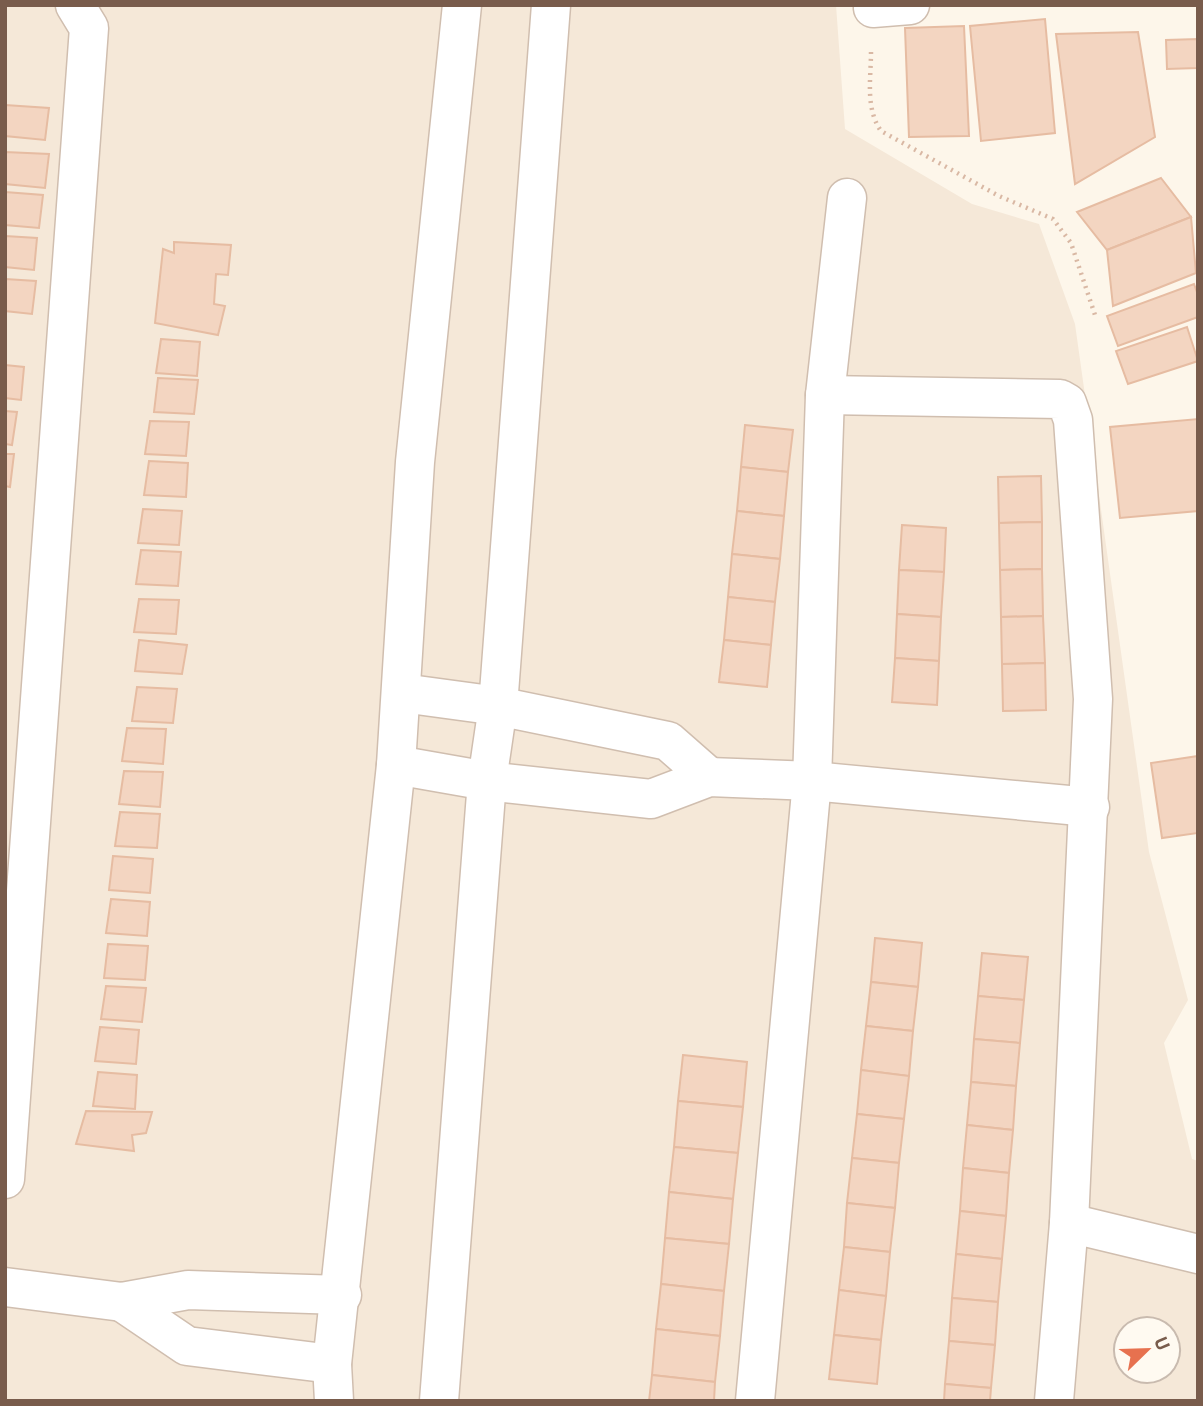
<svg xmlns="http://www.w3.org/2000/svg" width="1203" height="1406" font-family="'Titillium Web',sans-serif">
  <rect width="100%" height="100%" fill="#fdf6ea"/>
  <path fill="#f5e8d8" fill-rule="evenodd" d="M5 5H836L845 129 972 204 1039 224 1075 324 1149 852 1188 1000 1164 1043 1192 1159 1198 1161V1401H5ZM1126 1329H1168V1371H1126Z"/>
  <g fill="#f3d5c1" stroke="#e6bca2" stroke-width="2">
    <polygon points="1045,19 1055,133 981,141 970,26"/>
    <polygon points="964,26 969,136 909,137 905,28"/>
    <polygon points="1138,32 1155,137 1075,184 1056,34"/>
    <polygon points="1198,39 1198,68 1167,69 1166,40"/>
    <polygon points="5,105 49,108 45,140 5,136"/>
    <polygon points="5,152 49,154 45,188 5,184"/>
    <polygon points="1161,178 1191,217 1107,250 1077,212"/>
    <polygon points="5,192 43,195 39,228 5,225"/>
    <polygon points="1191,217 1196,273 1113,306 1107,250"/>
    <polygon points="5,236 37,238 34,270 5,267"/>
    <polygon points="174,242 231,245 228,275 216,274 214,304 225,306 218,335 155,323 163,249 174,253"/>
    <polygon points="5,279 36,281 32,314 5,311"/>
    <polygon points="1194,284 1198,295 1198,317 1118,346 1107,316"/>
    <polygon points="1187,327 1198,361 1128,384 1116,351"/>
    <polygon points="161,339 200,342 197,376 156,373"/>
    <polygon points="5,365 24,367 21,400 5,398"/>
    <polygon points="158,378 198,380 194,414 154,412"/>
    <polygon points="5,411 17,412 12,445 5,444"/>
    <polygon points="1198,419 1198,511 1120,518 1110,427"/>
    <polygon points="150,421 189,422 186,456 145,454"/>
    <polygon points="745,425 793,430 788,472 741,467"/>
    <polygon points="5,454 14,454 10,487 5,486"/>
    <polygon points="149,461 188,463 186,497 144,495"/>
    <polygon points="741,467 788,472 784,516 737,511"/>
    <polygon points="1041,476 1042,522 999,523 998,477"/>
    <polygon points="143,509 182,511 179,545 138,543"/>
    <polygon points="737,511 784,516 780,559 732,554"/>
    <polygon points="1042,522 1042,569 1000,570 999,523"/>
    <polygon points="902,525 946,528 944,572 899,570"/>
    <polygon points="141,550 181,552 178,586 136,584"/>
    <polygon points="732,554 780,559 775,602 728,597"/>
    <polygon points="1042,569 1043,616 1001,617 1000,570"/>
    <polygon points="899,570 944,572 941,617 897,614"/>
    <polygon points="728,597 775,602 771,645 724,640"/>
    <polygon points="139,599 179,600 176,634 134,632"/>
    <polygon points="897,614 941,617 939,661 895,658"/>
    <polygon points="1043,616 1045,663 1002,664 1001,617"/>
    <polygon points="139,640 187,645 182,674 135,671"/>
    <polygon points="724,640 771,645 767,687 719,682"/>
    <polygon points="895,658 939,661 937,705 892,702"/>
    <polygon points="1045,663 1046,710 1003,711 1002,664"/>
    <polygon points="137,687 177,689 173,723 132,721"/>
    <polygon points="127,728 166,729 163,764 122,761"/>
    <polygon points="1198,756 1198,833 1162,838 1151,763"/>
    <polygon points="124,771 163,772 160,807 119,804"/>
    <polygon points="120,812 160,814 157,848 115,846"/>
    <polygon points="113,856 153,859 150,893 109,890"/>
    <polygon points="111,899 150,902 147,936 106,933"/>
    <polygon points="875,938 922,943 918,987 871,982"/>
    <polygon points="108,944 148,946 145,980 104,978"/>
    <polygon points="982,953 1028,957 1024,1000 978,996"/>
    <polygon points="871,982 918,987 913,1031 866,1026"/>
    <polygon points="106,986 146,988 142,1022 101,1019"/>
    <polygon points="978,996 1024,1000 1020,1043 974,1039"/>
    <polygon points="866,1026 913,1031 909,1076 861,1070"/>
    <polygon points="100,1027 139,1030 136,1064 95,1061"/>
    <polygon points="974,1039 1020,1043 1016,1086 971,1082"/>
    <polygon points="683,1055 747,1062 743,1107 678,1101"/>
    <polygon points="861,1070 909,1076 904,1119 857,1114"/>
    <polygon points="98,1072 137,1075 135,1109 93,1106"/>
    <polygon points="971,1082 1016,1086 1013,1130 967,1125"/>
    <polygon points="678,1101 743,1107 738,1153 674,1147"/>
    <polygon points="86,1111 152,1112 146,1133 132,1135 134,1151 76,1144"/>
    <polygon points="857,1114 904,1119 899,1163 852,1158"/>
    <polygon points="967,1125 1013,1130 1009,1173 963,1168"/>
    <polygon points="674,1147 738,1153 733,1199 669,1192"/>
    <polygon points="852,1158 899,1163 895,1208 847,1203"/>
    <polygon points="963,1168 1009,1173 1006,1216 960,1211"/>
    <polygon points="669,1192 733,1199 729,1244 665,1238"/>
    <polygon points="847,1203 895,1208 890,1252 844,1247"/>
    <polygon points="960,1211 1006,1216 1002,1259 956,1254"/>
    <polygon points="665,1238 729,1244 724,1291 661,1284"/>
    <polygon points="844,1247 890,1252 886,1296 839,1290"/>
    <polygon points="956,1254 1002,1259 998,1302 952,1298"/>
    <polygon points="661,1284 724,1291 720,1336 656,1329"/>
    <polygon points="839,1290 886,1296 881,1340 834,1335"/>
    <polygon points="952,1298 998,1302 995,1345 949,1341"/>
    <polygon points="656,1329 720,1336 715,1382 652,1375"/>
    <polygon points="834,1335 881,1340 877,1384 829,1379"/>
    <polygon points="949,1341 995,1345 991,1388 945,1384"/>
    <polygon points="652,1375 715,1382 714,1401 649,1401"/>
    <polygon points="945,1384 991,1388 990,1401 944,1401"/>
  </g>
  <g fill="none" stroke-linecap="round" stroke-linejoin="round">
    <defs>
      <g id="minor">
        <polyline points="873,8 910,5"/>
        <polyline points="825,395 1060,399 1067,403 1073,420 1093,699 1069,1223 1054,1401"/>
        <polyline points="402,693 498,706 668,741 709,777"/>
        <polyline points="396,765 487,781 651,799 709,777 812,781 1090,807"/>
        <polyline points="5,1179 89,28 75,5"/>
        <polyline points="1069,1223 1198,1254"/>
        <polyline points="5,1287 122,1302 188,1290 342,1295"/>
        <polyline points="122,1302 187,1346 332,1364"/>
        <polyline points="334,1401 332,1364 396,765 415,462 462,5"/>
        <polyline points="439,1401 487,781 498,706 551,5"/>
        <polyline points="755,1401 812,781 825,395 847,198"/>
      </g>
    </defs>
    <use href="#minor" stroke="#d0beaf" stroke-width="41"/>
    <path stroke="#d9b8a4" stroke-width="4.5" stroke-dasharray="2 5" stroke-linecap="butt" d="M871 52C871 78 865 108 881 131L999 196 1053 219 1071 243 1095 315"/>
    <use href="#minor" stroke="#fff" stroke-width="38"/>
  </g>
  <rect width="1203" height="1406" fill="none" stroke="#795c4c" stroke-width="14"/>
  <g transform="translate(1147 1350) rotate(67)"><circle r="33" fill="#fffaf1" stroke="#c9bbaf" stroke-width="2"/>
  <path d="M0-5L12 26L0 18L-12 26Z" fill="#e7714f"/>
  <text y="-10" font-size="19" font-weight="bold" text-anchor="middle" fill="#795c4c">U</text>
  </g>
</svg>
